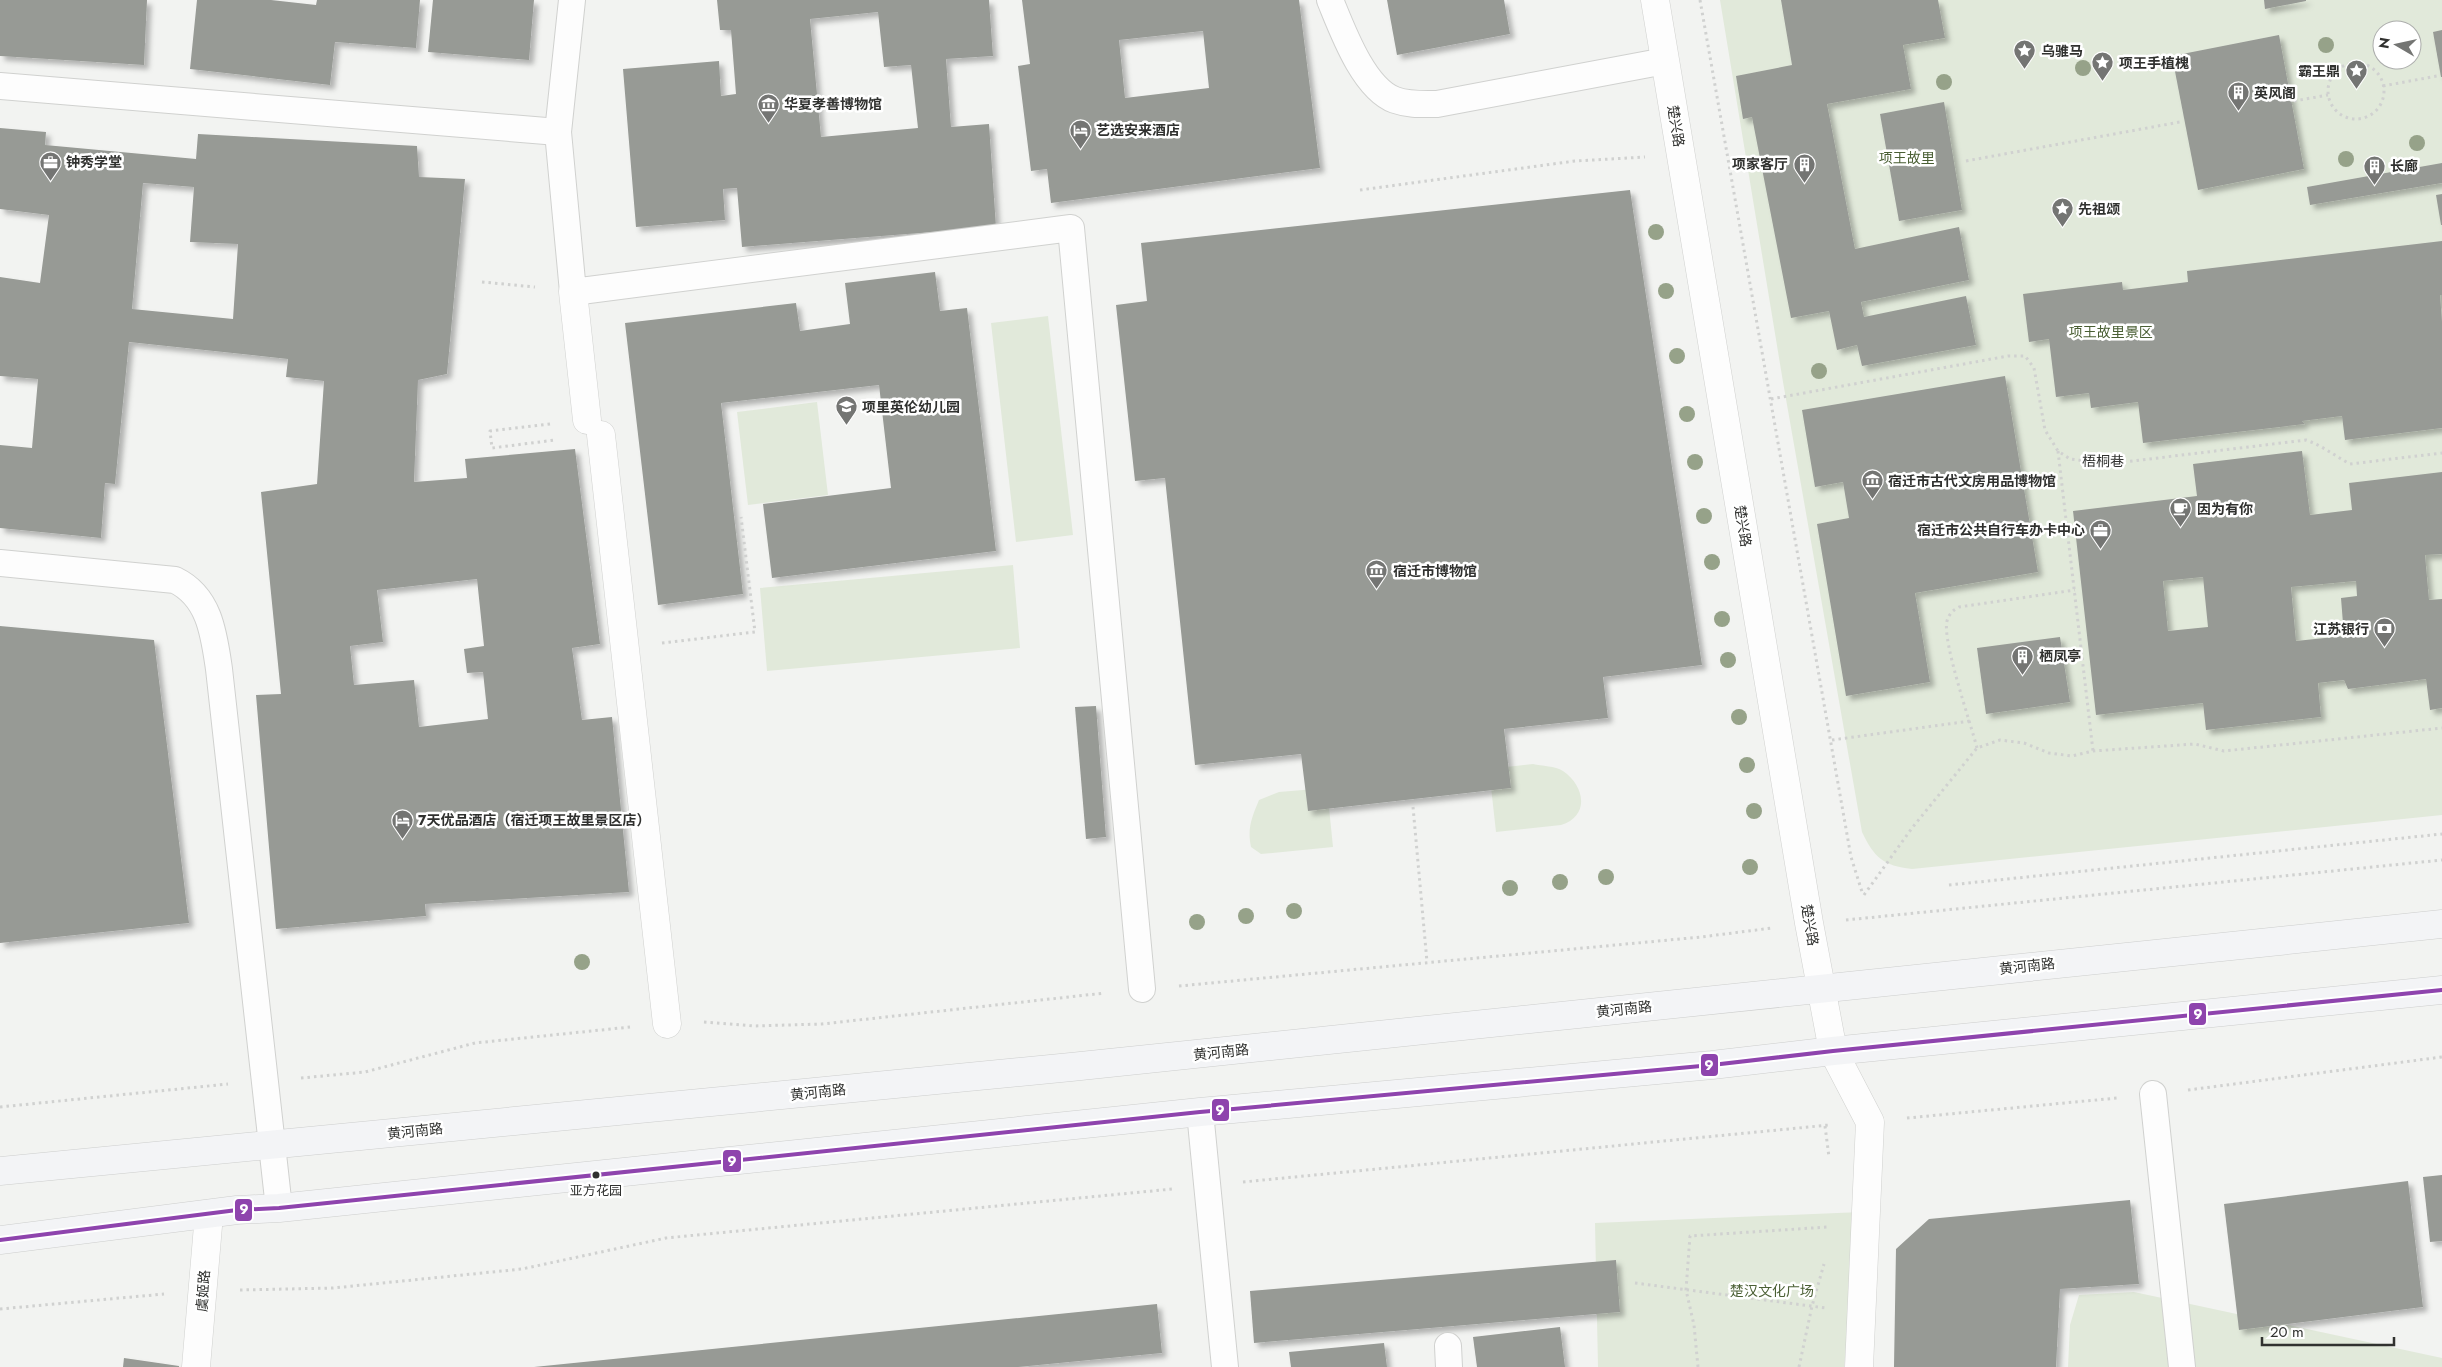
<svg xmlns="http://www.w3.org/2000/svg" width="2442" height="1367" font-family="Jost,'Noto Sans SC',sans-serif">
  <defs>
    <filter id="shadow"><feDropShadow dx="4.5" dy="4.5" stdDeviation="2.5" flood-color="#0004"/></filter>
  </defs>
  <rect width="100%" height="100%" fill="#f2f3f1"/>
  <g fill="#e1e9da" fill-rule="evenodd">
    <path d="M1720 0H2442V815L1912 869C1883 866 1874 857 1862 832L1783 382ZM2382 30H2412V60H2382Z"/>
    <polygon points="1048,316 1073,535 1016,542 991,323"/>
    <polygon points="817,402 828,495 748,505 737,412"/>
    <polygon points="1013,565 1020,648 767,671 760,588"/>
    <path d="M1533 764C1542 766 1555 766 1563 771 1585 786 1590 816 1561 825L1496 832 1489 769Z"/>
    <path d="M1327 788 1333 847 1261 854 1251 847C1247 828 1252 817 1259 800L1279 792Z"/>
    <polygon points="1861,1212 1844,1367 1598,1367 1595,1223"/>
    <polygon points="2134,1292 2442,1358 2442,1367 2068,1367 2070,1325 2079,1295"/>
  </g>
  <g fill="#979a95" fill-rule="evenodd" filter="url(#shadow)">
    <polygon points="0,0 147,0 144,65 0,56"/>
    <polygon points="197,0 271,0 316,5 317,0 420,0 416,48 335,42 330,85 190,69"/>
    <polygon points="433,0 534,0 529,60 428,52"/>
    <path d="M717 0H989L993 56 946 59 951 127 989 124 996 227 742 247 737 188 723 189 725 220 636 227 623 69 719 61 721 96 736 94 731 30H720ZM878 12 884 67 911 65 918 128 821 137 810 19Z"/>
    <path d="M1022 0H1299L1320 168 1051 203 1047 169 1031 171 1018 66 1030 64ZM1203 31 1209 88 1125 98 1119 40Z"/>
    <polygon points="1387,0 1504,0 1510,34 1397,55"/>
    <polygon points="1781,0 1938,0 1945,38 1903,45 1911,89 1827,104 1855,249 1959,227 1969,280 1861,302 1864,317 1966,296 1976,345 1862,366 1857,345 1837,350 1829,311 1791,318 1752,117 1743,119 1736,76 1792,65"/>
    <polygon points="2264,0 2306,0 2306,1 2265,9"/>
    <polygon points="2442,30 2442,77 2441,77 2433,32"/>
    <polygon points="2279,35 2304,169 2198,190 2172,56"/>
    <polygon points="1944,102 1962,210 1899,221 1880,114"/>
    <path d="M0 128 46 132 45 145 196 159 198 134 417 146 419 177 465 179 447 374 418 380 414 482 467 478 465 459 575 449 600 644 572 648 582 720 612 717 629 892 425 904 426 916 276 929 256 695 281 694 261 492 317 484 324 381 286 377 288 359 129 342 115 484 105 483 101 538 0 528V445L32 448 38 379 0 376V277L40 283 49 215 0 209ZM143 183 194 187 190 242 238 244 233 319 132 309ZM477 579 484 646 464 649 467 673 483 672 488 719 419 727 414 680 354 685 350 646 383 642 377 590Z"/>
    <polygon points="2442,163 2442,183 2310,205 2307,187"/>
    <polygon points="1630,190 1702,665 1603,677 1608,718 1504,729 1511,788 1308,811 1301,754 1195,765 1165,478 1135,481 1116,305 1147,301 1141,243"/>
    <polygon points="2442,194 2442,225 2441,225 2436,195"/>
    <polygon points="2442,241 2442,295 2440,295 2442,322 2442,428 2345,440 2342,416 2302,421 2305,424 2143,443 2138,402 2091,408 2089,393 2056,397 2049,339 2029,342 2023,294 2122,282 2123,290 2188,282 2187,271"/>
    <polygon points="935,272 940,311 967,308 996,551 772,578 763,504 891,488 879,385 721,403 743,594 658,605 625,323 796,303 800,331 850,324 845,283"/>
    <polygon points="2005,376 2038,572 1915,593 1930,682 1846,696 1817,524 1849,518 1843,482 1815,487 1802,410"/>
    <path d="M2302 451 2310 515 2352 510 2349 483 2442 472V554L2425 555 2429 600 2442 599V708L2430 710 2426 679 2348 689 2344 680 2318 683 2321 717 2206 730 2203 703 2096 715 2073 511 2197 496 2193 464ZM2203 577 2208 627 2168 631 2163 581ZM2356 581 2357 596 2341 598 2344 636 2296 641 2291 587Z"/>
    <polygon points="0,626 154,640 189,923 0,943"/>
    <polygon points="2060,637 2070,702 1986,714 1977,648"/>
    <polygon points="1096,706 1106,837 1086,839 1075,707"/>
    <polygon points="2442,1175 2442,1241 2430,1242 2423,1177"/>
    <polygon points="2408,1181 2423,1307 2239,1330 2224,1204"/>
    <polygon points="2130,1200 2139,1284 2060,1289 2056,1367 1894,1367 1896,1249 1929,1219"/>
    <polygon points="1616,1260 1620,1312 1254,1343 1250,1291"/>
    <polygon points="1157,1304 1162,1353 1018,1367 534,1367"/>
    <polygon points="1560,1327 1565,1367 1477,1367 1473,1337"/>
    <polygon points="1384,1343 1387,1367 1291,1367 1289,1352"/>
    <polygon points="124,1358 179,1366 179,1367 123,1367"/>
  </g>
  <g fill="none" stroke-linecap="round" stroke-linejoin="round">
    <defs>
      <g id="service">
        <polyline points="572,0 558,132 573,292 1071,228 1142,989"/>
        <path d="M1330 0C1342 29 1363 88 1395 100 1409 105 1423 104 1437 104L1665 61"/>
        <polyline points="0,86 558,132"/>
        <path d="M0 563 175 580C210 597 214 635 219 669L279 1208"/>
        <polyline points="2153,1094 2182,1367"/>
        <polyline points="1200,1112 1225,1367"/>
        <polyline points="1448,1346 1449,1367"/>
      </g>
      <g id="pedestrian">
        <polyline points="573,292 587,420"/>
        <polyline points="601,435 667,1024"/>
      </g>
      <g id="minor">
        <polyline points="1833,1051 1870,1122 1859,1367"/>
        <polyline points="196,1367 209,1214"/>
      </g>
      <polyline id="tertiary" points="1655,0 1809,923 1833,1051"/>
      <g id="primary">
        <polyline points="0,1171 1071,1067 2442,924"/>
        <polyline points="0,1240 237,1210 279,1208 1200,1112 1712,1065 1833,1051 2442,990"/>
      </g>
    </defs>
    <use href="#service" stroke="#d0d1cf" stroke-width="28"/>
    <use href="#pedestrian" stroke="#d0d1cf" stroke-width="29"/>
    <use href="#minor" stroke="#d0d1cf" stroke-width="29"/>
    <use href="#tertiary" stroke="#d0d1cf" stroke-width="29"/>
    <use href="#primary" stroke="#cdcecd" stroke-width="29"/>
    <g stroke="#d0d1d0" stroke-width="3" stroke-dasharray="2.5 4" stroke-linecap="butt">
      <polyline points="1700,0 1851,857 1863,895"/>
      <circle cx="2356" cy="91" r="28"/>
      <polyline points="2383,86 2437,76"/>
      <polyline points="2294,101 2328,95"/>
      <polyline points="1966,161 2180,122"/>
      <polyline points="1360,190 1575,161 1645,157"/>
      <polyline points="482,282 535,287"/>
      <path d="M1771 399 2008 356H2025L2034 368 2045 430 2058 451 2070 459 2108 464 2306 440C2323 446 2335 456 2350 464L2442 453"/>
      <polyline points="550,424 490,431 492,448 555,440"/>
      <polyline points="2058,451 2093,751"/>
      <polyline points="662,643 755,632 741,517"/>
      <polyline points="1832,740 1970,721"/>
      <path d="M1977 748C1971 724 1942 641 1947 621 1949 614 1953 610 1959 607L2075 590"/>
      <polyline points="1413,807 1427,962"/>
      <polyline points="1949,885 2442,834"/>
      <polyline points="1864,895 1912,828 1977,748 2000,740 2024,743 2049,753 2072,756 2093,751 2195,744 2224,751 2442,728"/>
      <polyline points="1846,920 2442,860"/>
      <polyline points="1179,986 1701,937 1772,928"/>
      <polyline points="704,1022 754,1026 822,1024 1105,993"/>
      <polyline points="301,1078 365,1072 475,1043 630,1027"/>
      <polyline points="2188,1090 2442,1057"/>
      <polyline points="0,1107 228,1084"/>
      <polyline points="1907,1118 2117,1098"/>
      <polyline points="1825,1126 1829,1157"/>
      <polyline points="1243,1182 1829,1125"/>
      <polyline points="1635,1283 1826,1308"/>
      <polyline points="240,1290 333,1288 522,1269 666,1238 1172,1189"/>
      <polyline points="0,1309 164,1294"/>
      <polyline points="1698,1367 1694,1325 1686,1290 1690,1236 1828,1227"/>
      <polyline points="1799,1367 1812,1306 1824,1264"/>
    </g>
    <use href="#service" stroke="#fdfdfd" stroke-width="26"/>
    <use href="#pedestrian" stroke="#fdfdfd" stroke-width="28"/>
    <use href="#minor" stroke="#fdfdfd" stroke-width="28"/>
    <use href="#tertiary" stroke="#fdfdfd" stroke-width="28"/>
    <use href="#primary" stroke="#f3f4f6" stroke-width="28"/>
    <defs>
      <polyline id="bus-1" points="0,1240 237,1210 279,1208 1200,1112 1712,1065 1833,1051 2442,990"/>
    </defs>
    <use href="#bus-1" stroke="#fff" stroke-width="8"/>
    <use href="#bus-1" stroke="#8e44ad" stroke-width="4"/>
  </g>
  <g fill="#96a289">
    <circle cx="2326" cy="45" r="8"/>
    <circle cx="2083" cy="68" r="8"/>
    <circle cx="1944" cy="82" r="8"/>
    <circle cx="2417" cy="143" r="8"/>
    <circle cx="2346" cy="159" r="8"/>
    <circle cx="1656" cy="232" r="8"/>
    <circle cx="1666" cy="291" r="8"/>
    <circle cx="1677" cy="356" r="8"/>
    <circle cx="1819" cy="371" r="8"/>
    <circle cx="1687" cy="414" r="8"/>
    <circle cx="1695" cy="462" r="8"/>
    <circle cx="1704" cy="516" r="8"/>
    <circle cx="1712" cy="562" r="8"/>
    <circle cx="1722" cy="619" r="8"/>
    <circle cx="1728" cy="660" r="8"/>
    <circle cx="1739" cy="717" r="8"/>
    <circle cx="1747" cy="765" r="8"/>
    <circle cx="1754" cy="811" r="8"/>
    <circle cx="1750" cy="867" r="8"/>
    <circle cx="1606" cy="877" r="8"/>
    <circle cx="1560" cy="882" r="8"/>
    <circle cx="1510" cy="888" r="8"/>
    <circle cx="1294" cy="911" r="8"/>
    <circle cx="1246" cy="916" r="8"/>
    <circle cx="1197" cy="922" r="8"/>
    <circle cx="582" cy="962" r="8"/>
  </g>
  <defs>
    <symbol id="sight-pin" viewBox="-11 -11 22 30"><path d="M0 17L-7.5 6A9.5 9.5 0 1 1 7.5 6Z" fill="#747573" stroke="#fff"/><path d="M0-6L1.8-2.2L6-1.7L2.9 1.2L3.7 5.4L0 3.3L-3.7 5.4L-2.9 1.2L-6-1.7L-1.8-2.2Z" fill="#fff"/></symbol>
    <symbol id="building-pin" viewBox="-11 -11 22 30"><path d="M0 17L-7.5 6A9.5 9.5 0 1 1 7.5 6Z" fill="#747573" stroke="#fff"/><path d="M-4-6H4V6H1V3H-1V6H-4ZM-2.5-4.3h1.7v1.8h-1.7ZM.8-4.3h1.7v1.8H.8ZM-2.5-1h1.7V.8h-1.7ZM.8-1h1.7V.8H.8Z" fill="#fff"/></symbol>
    <symbol id="museum-pin" viewBox="-11 -11 22 30"><path d="M0 17L-7.5 6A9.5 9.5 0 1 1 7.5 6Z" fill="#747573" stroke="#fff"/><path d="M0-6L6-3V-2H-6V-3ZM-5-1h2V3h-2ZM-1-1h2V3h-2ZM3-1h2V3H3ZM-6 4H6V6H-6Z" fill="#fff"/></symbol>
    <symbol id="hotel-pin" viewBox="-11 -11 22 30"><path d="M0 17L-7.5 6A9.5 9.5 0 1 1 7.5 6Z" fill="#747573" stroke="#fff"/><path d="M-6-4.5h1.5V1H6V5H4.5V3h-9V5H-6ZM-4 0a1.8 1.8 0 1 1 3.6 0ZM.5 0V-2.5h3Q6-2.5 6 0Z" fill="#fff"/></symbol>
    <symbol id="office-pin" viewBox="-11 -11 22 30"><path d="M0 17L-7.5 6A9.5 9.5 0 1 1 7.5 6Z" fill="#747573" stroke="#fff"/><path d="M-6-3h4V-5.5h4V-3h4V5H-6ZM-1-4.5V-3h2v-1.5ZM-6 0V1H6V0Z" fill="#fff"/></symbol>
    <symbol id="school-pin" viewBox="-11 -11 22 30"><path d="M0 17L-7.5 6A9.5 9.5 0 1 1 7.5 6Z" fill="#747573" stroke="#fff"/><path d="M0-5L7-2L0 1L-7-2ZM-4 1L0 2.5L4 1V4Q0 6-4 4Z" fill="#fff"/></symbol>
    <symbol id="cafe-pin" viewBox="-11 -11 22 30"><path d="M0 17L-7.5 6A9.5 9.5 0 1 1 7.5 6Z" fill="#747573" stroke="#fff"/><path d="M-5.5-4.5H6V0H3Q3 3.5 0 3.5H-2.5Q-5.5 3.5-5.5 0ZM3-3.2v2h1.7v-2ZM-6 4.5H4V6H-6Z" fill="#fff"/></symbol>
    <symbol id="bank-pin" viewBox="-11 -11 22 30"><path d="M0 17L-7.5 6A9.5 9.5 0 1 1 7.5 6Z" fill="#747573" stroke="#fff"/><path d="M-6-4H6V4H-6ZM0-2.3a2.3 2.3 0 1 0 0 4.6a2.3 2.3 0 1 0 0-4.6Z" fill="#fff"/></symbol>
  </defs>
  <g fill-rule="evenodd">
    <use href="#sight-pin" x="2012" y="38" width="25" height="34"/>
    <use href="#sight-pin" x="2090" y="50" width="25" height="34"/>
    <use href="#sight-pin" x="2344" y="58" width="25" height="34"/>
    <use href="#building-pin" x="2226" y="80" width="25" height="34"/>
    <use href="#museum-pin" x="756" y="92" width="25" height="34"/>
    <use href="#hotel-pin" x="1068" y="118" width="25" height="34"/>
    <use href="#office-pin" x="38" y="150" width="25" height="34"/>
    <use href="#building-pin" x="1792" y="152" width="25" height="34"/>
    <use href="#building-pin" x="2362" y="154" width="25" height="34"/>
    <use href="#sight-pin" x="2050" y="196" width="25" height="34"/>
    <use href="#school-pin" x="834" y="394" width="25" height="34"/>
    <use href="#museum-pin" x="1860" y="468" width="25" height="34"/>
    <use href="#cafe-pin" x="2168" y="496" width="25" height="34"/>
    <use href="#office-pin" x="2088" y="518" width="25" height="34"/>
    <use href="#museum-pin" x="1364" y="558" width="25" height="34"/>
    <use href="#bank-pin" x="2372" y="616" width="25" height="34"/>
    <use href="#building-pin" x="2010" y="644" width="25" height="34"/>
    <use href="#hotel-pin" x="390" y="808" width="25" height="34"/>
  </g>
  <circle fill="#30312f" stroke="#fff" stroke-width="2" cx="596" cy="1175" r="4.5"/>
  <g text-anchor="middle" stroke-width="5" stroke-linejoin="round" paint-order="stroke">
    <g font-size="13" fill="#30312f" stroke="#fff">
      <text x="596" y="1195">亚方花园</text>
    </g>
    <g font-size="14" font-weight="bold" fill="#30312f" stroke="#fff" text-anchor="start">
      <text x="2041" y="56">乌骓马</text>
      <text x="2119" y="68">项王手植槐</text>
      <text x="2340" y="76" text-anchor="end">霸王鼎</text>
      <text x="2254" y="98">英风阁</text>
      <text x="784" y="109">华夏孝善博物馆</text>
      <text x="1096" y="135">艺选安来酒店</text>
      <text x="66" y="167">钟秀学堂</text>
      <text x="1788" y="169" text-anchor="end">项家客厅</text>
      <text x="2390" y="171">长廊</text>
      <text x="2078" y="214">先祖颂</text>
      <text x="862" y="412">项里英伦幼儿园</text>
      <text x="1888" y="486">宿迁市古代文房用品博物馆</text>
      <text x="2197" y="514">因为有你</text>
      <text x="2085" y="535" text-anchor="end">宿迁市公共自行车办卡中心</text>
      <text x="1393" y="576">宿迁市博物馆</text>
      <text x="2369" y="634" text-anchor="end">江苏银行</text>
      <text x="2039" y="661">栖凤亭</text>
      <text x="418" y="825">7天优品酒店（宿迁项王故里景区店）</text>
    </g>
    <g font-size="14" fill="#30312f" stroke="#fff">
      <text transform="translate(1676 126) rotate(81)" y="5">楚兴路</text>
      <text transform="translate(2103 461) rotate(1)" y="5">梧桐巷</text>
      <text transform="translate(1743 526) rotate(81)" y="5">楚兴路</text>
      <text transform="translate(1810 925) rotate(80)" y="5">楚兴路</text>
      <text transform="translate(2027 966) rotate(-6)" y="5">黄河南路</text>
      <text transform="translate(1624 1009) rotate(-6)" y="5">黄河南路</text>
      <text transform="translate(1221 1052) rotate(-6)" y="5">黄河南路</text>
      <text transform="translate(818 1092) rotate(-6)" y="5">黄河南路</text>
      <text transform="translate(415 1131) rotate(-6)" y="5">黄河南路</text>
      <text transform="translate(203 1291) rotate(-86)" y="5">虞姬路</text>
    </g>
    <g font-size="14" fill="#4a5f34" stroke="#fff">
      <text x="1907" y="163">项王故里</text>
      <text x="2111" y="337">项王故里景区</text>
      <text x="1772" y="1296">楚汉文化广场</text>
    </g>
  </g>
  <g stroke="#fff" stroke-width="2">
    <rect x="2188" y="1002" width="19" height="24" rx="5" fill="#8e44ad"/>
    <rect x="1700" y="1053" width="19" height="24" rx="5" fill="#8e44ad"/>
    <rect x="1211" y="1098" width="19" height="24" rx="5" fill="#8e44ad"/>
    <rect x="722" y="1149" width="20" height="24" rx="5" fill="#8e44ad"/>
    <rect x="234" y="1198" width="19" height="24" rx="5" fill="#8e44ad"/>
  </g>
  <g font-size="14" text-anchor="middle" font-weight="bold" fill="#fff">
    <text x="2198" y="1019">9</text>
    <text x="1709" y="1070">9</text>
    <text x="1220" y="1115">9</text>
    <text x="732" y="1166">9</text>
    <text x="244" y="1214">9</text>
  </g>
  <g transform="translate(2397 45) rotate(279)"><circle r="24" fill="#ffffff" stroke="#acadac"/>
  <path d="M0-4L9 19L0 12L-9 19Z" fill="#747573"/>
  <text y="-8" font-size="14" font-weight="bold" text-anchor="middle" fill="#30312f">N</text>
  </g>
  <path d="M2262 1337v8h132v-8" fill="none" stroke="#30312f" stroke-width="2.5"/>
  <text x="2270" y="1337" font-size="15" fill="#30312f" stroke="#ffffff" stroke-width="4" paint-order="stroke">20 m</text>
</svg>
